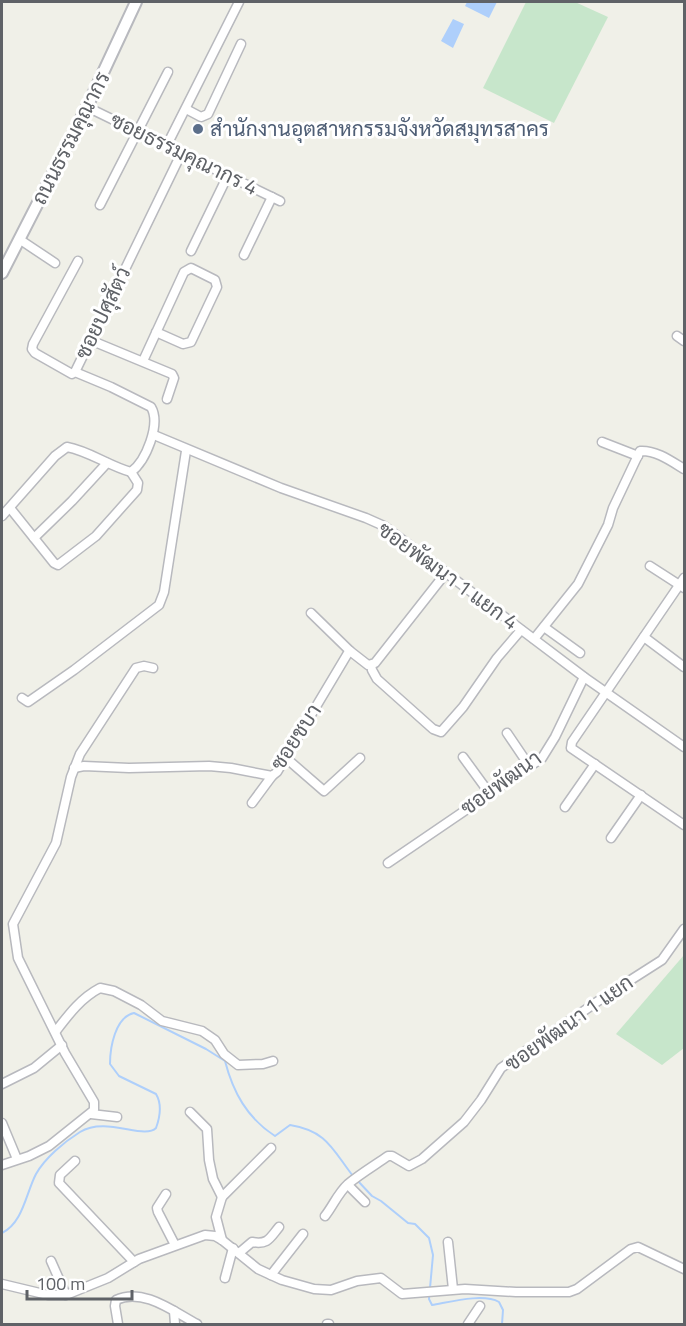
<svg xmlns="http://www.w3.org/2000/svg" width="686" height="1326" font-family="'Titillium Web',Sarabun,sans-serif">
  <rect width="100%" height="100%" fill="#f0f0e8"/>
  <g fill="#c7e6cb">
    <polygon points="526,2 575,2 608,17 554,123 483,88"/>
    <polygon points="684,955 684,1048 662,1065 616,1034"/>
  </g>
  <g fill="#aecffb">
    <polygon points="467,2 497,2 489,18 465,6"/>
    <polygon points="453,19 464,24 453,48 441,41"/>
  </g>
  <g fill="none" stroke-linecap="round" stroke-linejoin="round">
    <g stroke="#aecffb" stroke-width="2">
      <path d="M357 1180 372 1196 381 1201 408 1223 415 1224 429 1238 433 1255 429 1299 432 1305C450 1302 483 1293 499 1302L503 1310 502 1324"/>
      <path d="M2 1233C23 1223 26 1193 36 1174 45 1158 64 1142 80 1132 106 1116 144 1140 156 1128 160 1117 162 1104 156 1094L119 1076 110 1064C110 1048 115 1017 134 1013L206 1049 225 1061C233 1092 247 1118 275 1136L290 1125C327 1131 332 1149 353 1176"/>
    </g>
    <defs>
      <g id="minor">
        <polyline points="87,107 280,201"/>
        <polyline points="186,109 201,117 208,114 241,44"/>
        <polyline points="167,145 239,2"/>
        <polyline points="100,205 168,72"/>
        <polyline points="19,239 55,263"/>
        <polyline points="191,251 228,175"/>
        <polyline points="244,255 272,197"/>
        <polyline points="78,261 33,344 32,349 35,353 72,374 75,372 182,152"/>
        <polyline points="677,336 684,341"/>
        <polyline points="90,340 172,374 174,378 167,399"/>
        <polyline points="143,361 184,272 191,268 215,280 217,287 191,342 183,344 156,332"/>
        <polyline points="154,435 281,488 366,518 384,526 584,677 684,747"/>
        <polyline points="602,442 638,456"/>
        <polyline points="10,508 54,563 58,565 96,536 137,490 138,483 131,472"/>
        <path d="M2 516 55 456 67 447C89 451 109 466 131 472 146 461 161 424 151 407L111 387 75 372"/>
        <polyline points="34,538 72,501 107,463"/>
        <polyline points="650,566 684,588"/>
        <polyline points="684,578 572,742 571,748 684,825"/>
        <polyline points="311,613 350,651"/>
        <polyline points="544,627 580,653"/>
        <polyline points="644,637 684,667"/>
        <path d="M534 639 578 584 608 525 613 508 640 451C656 450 671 461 684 469"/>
        <polyline points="371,665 372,670 377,679 433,729 441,732 463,707 497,658 521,630"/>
        <polyline points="22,698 28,702 74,670 159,605 164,592 186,451"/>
        <polyline points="507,733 530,767"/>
        <polyline points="463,757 490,794"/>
        <polyline points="286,758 324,791 360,758"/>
        <polyline points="74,768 84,766 129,768 209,766 231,768 272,776 277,772 348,653 350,651 368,665 375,663 445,574"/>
        <polyline points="252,803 272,776"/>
        <polyline points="565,807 595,764"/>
        <polyline points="611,838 641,795"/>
        <polyline points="388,863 542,758 555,737 584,677"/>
        <path d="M56 1031C69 1014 81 998 100 988L114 991 141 1005 162 1021 202 1031 215 1040 224 1054 238 1065 263 1064 273 1061"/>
        <polyline points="2,1084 34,1068 62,1045"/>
        <polyline points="190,1112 207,1129 209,1160 213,1179 222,1197"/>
        <polyline points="91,1114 117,1117"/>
        <polyline points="2,1123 17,1159"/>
        <polyline points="75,1161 60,1175 59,1183 134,1262"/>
        <polyline points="2,1165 29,1156 49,1146 94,1110 94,1102 65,1053 18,958 13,924 56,843 71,777 80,754 136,668 144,666 153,668"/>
        <polyline points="348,1185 365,1202"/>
        <polyline points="166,1194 157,1208 158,1212 175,1245"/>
        <path d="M325 1216C333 1206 338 1193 348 1184 360 1174 375 1165 388 1156H392L409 1166 422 1159 464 1122 481 1100 501 1068 604 997 662 960 684 929"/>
        <polyline points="222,1240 216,1217 222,1197 271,1148"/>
        <polyline points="448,1242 453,1289"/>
        <path d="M239 1253 252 1242C268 1245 270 1238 279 1227"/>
        <polyline points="51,1261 66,1295"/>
        <polyline points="271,1275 303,1234"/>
        <polyline points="225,1278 233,1248"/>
        <polyline points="2,1284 48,1295 66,1295 108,1278 139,1259 205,1235 215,1236 222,1240 258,1269 282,1280 314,1289 331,1290 357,1281 381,1278 402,1294 465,1289 516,1292 569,1292 577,1289 631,1249 638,1247 684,1269"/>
        <polyline points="174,1311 175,1324"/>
        <path d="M118 1324 115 1306 116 1300C143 1287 174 1312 197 1324"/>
        <polyline points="327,1324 329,1324"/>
        <polyline points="468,1324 480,1306"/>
      </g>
      <polyline id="tertiary" points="2,273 87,107 136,2"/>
    </defs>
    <use href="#minor" stroke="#b8b9be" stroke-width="11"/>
    <use href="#tertiary" stroke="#b8b9be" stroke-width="14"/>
    <use href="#minor" stroke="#fff" stroke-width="8"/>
    <use href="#tertiary" stroke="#fff" stroke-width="10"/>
  </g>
  <circle fill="#5c6f8a" stroke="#fff" stroke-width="2" cx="198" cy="129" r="6"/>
  <g text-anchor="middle" stroke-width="6" stroke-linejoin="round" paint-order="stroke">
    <g font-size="21" fill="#4e5e75" stroke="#fff" text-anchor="start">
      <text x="210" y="136">สำนักงานอุตสาหกรรมจังหวัดสมุทรสาคร</text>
    </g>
    <g font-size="21" fill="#5f6267" stroke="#fff">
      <text transform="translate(71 138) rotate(-63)" y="7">ถนนธรรมคุณากร</text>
      <text transform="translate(184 154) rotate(26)" y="7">ซอยธรรมคุณากร 4</text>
      <text transform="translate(103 313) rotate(-64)" y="7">ซอยปศุสัตว์</text>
      <text transform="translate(448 576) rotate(36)" y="7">ซอยพัฒนา 1 แยก 4</text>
      <text transform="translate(296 737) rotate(-57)" y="7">ซอยชบา</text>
      <text transform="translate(501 783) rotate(-36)" y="7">ซอยพัฒนา</text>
      <text transform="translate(569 1023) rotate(-35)" y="7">ซอยพัฒนา 1 แยก</text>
    </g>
  </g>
  <rect width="686" height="1326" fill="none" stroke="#5f6267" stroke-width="6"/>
  <path d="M27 1290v9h105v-9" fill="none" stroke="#5f6267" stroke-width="3"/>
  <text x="36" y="1290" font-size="18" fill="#5f6267" stroke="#ffffff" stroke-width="4.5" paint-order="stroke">100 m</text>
</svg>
